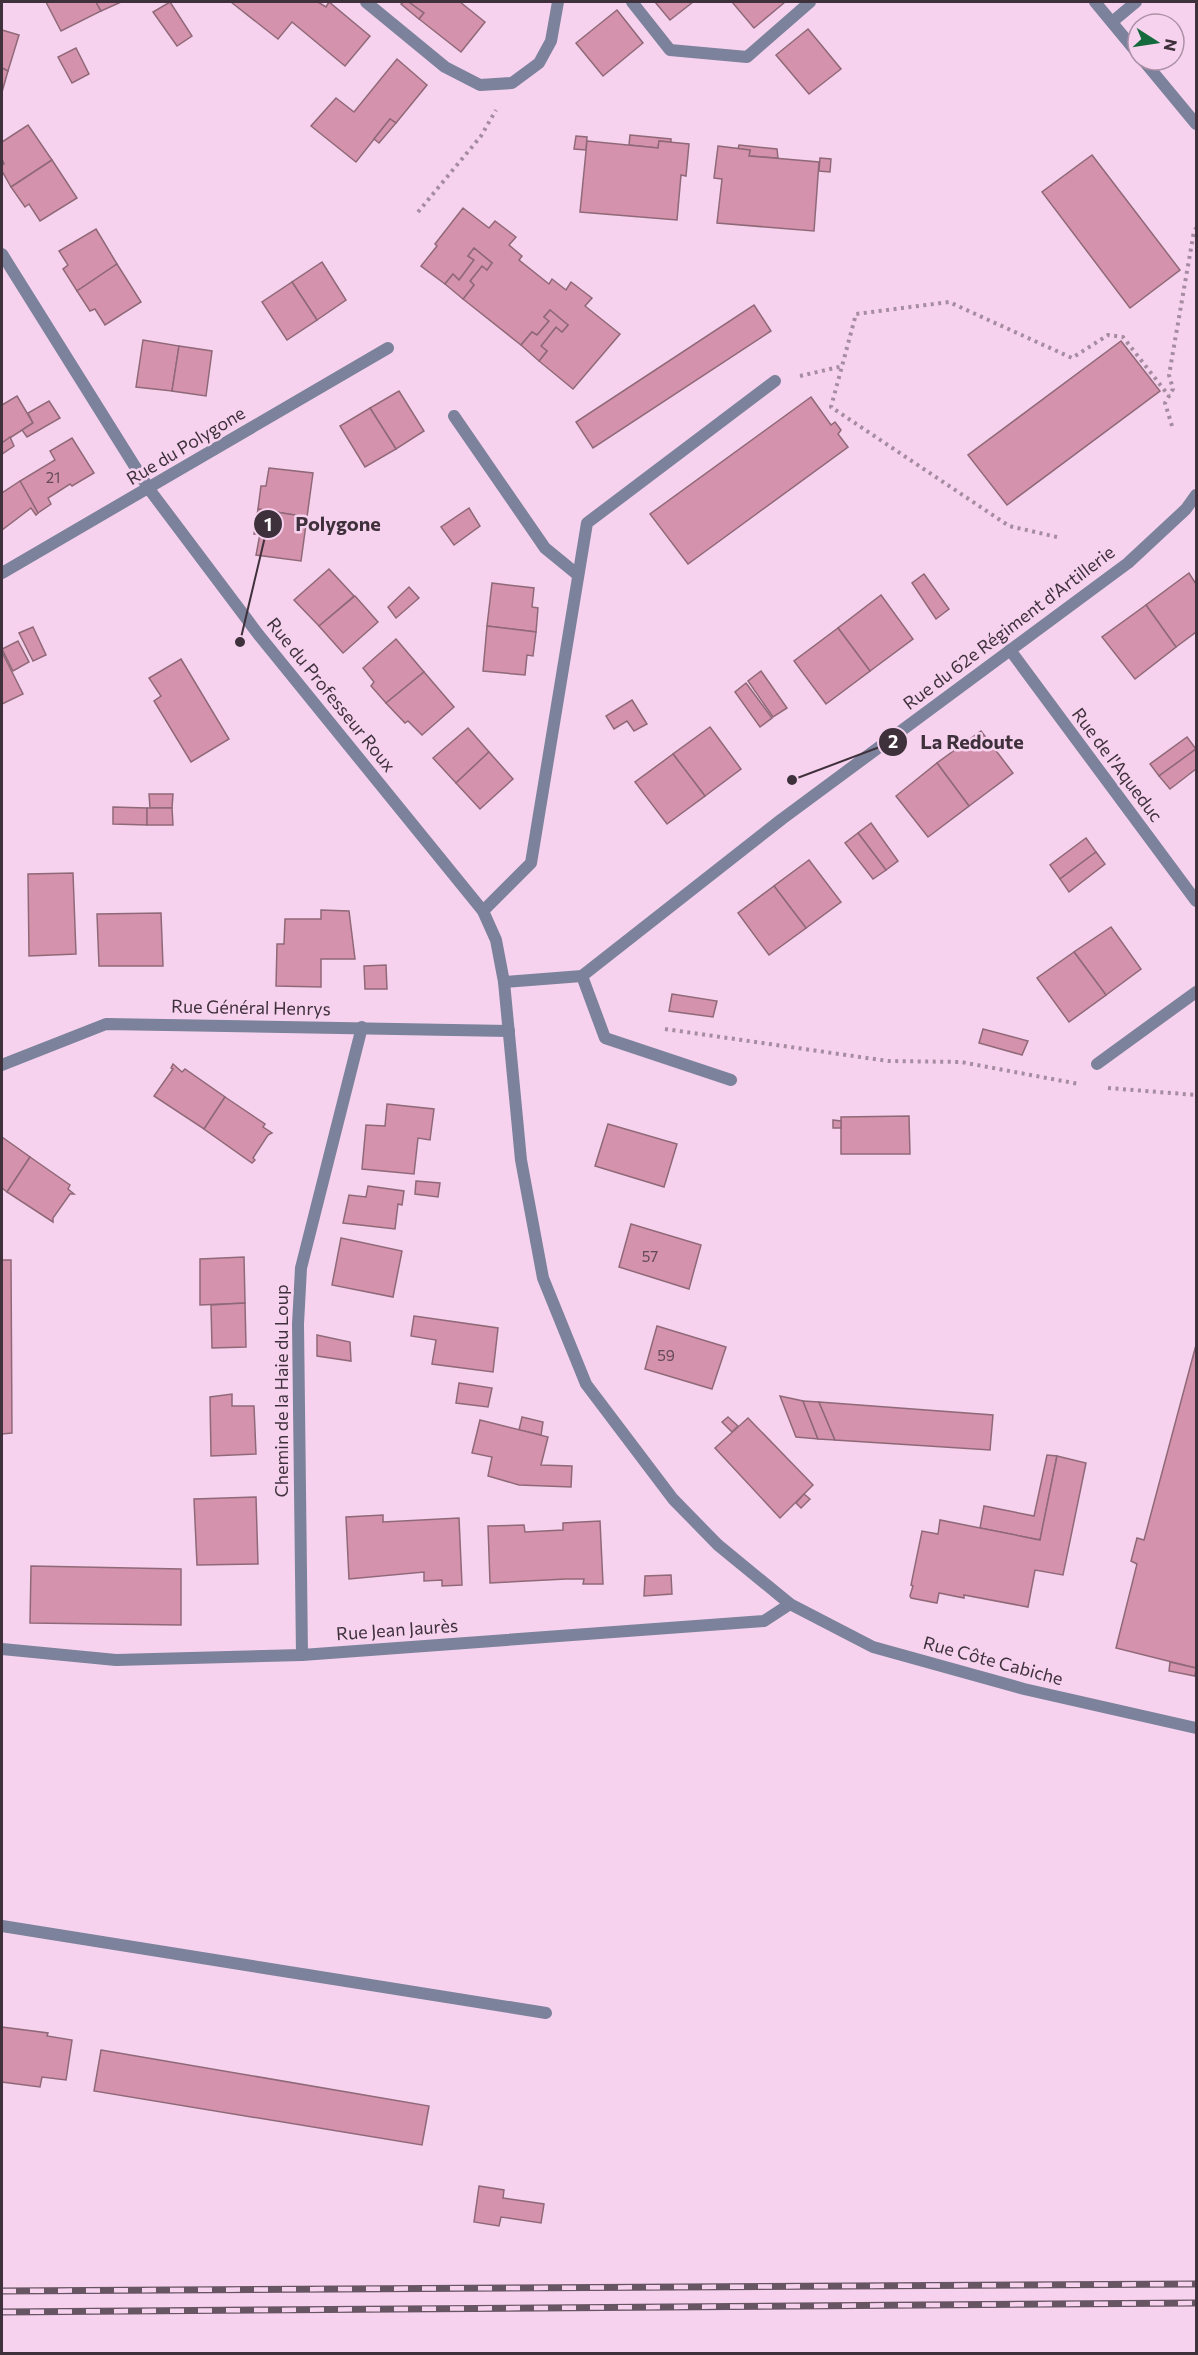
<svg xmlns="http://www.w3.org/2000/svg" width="1198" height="2355" font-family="Commissioner,sans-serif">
  <rect width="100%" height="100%" fill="#f6d2ee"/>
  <g fill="#d492ac" stroke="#906978" stroke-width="1.5">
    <polygon points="46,2 96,2 101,11 61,31"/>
    <polygon points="96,2 121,2 101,11"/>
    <polygon points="170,2 192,36 177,46 153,12"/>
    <polygon points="231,2 318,2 326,7 329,2 370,36 345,66 292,22 278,39"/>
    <polygon points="404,2 409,2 424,13 419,19 401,4"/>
    <polygon points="409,2 460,2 485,22 461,52 419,19 424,13"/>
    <polygon points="655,2 693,2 670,20"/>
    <polygon points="732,2 785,2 754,28"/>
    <polygon points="617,10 643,43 603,76 576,43"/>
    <polygon points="808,29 841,69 809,94 776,55"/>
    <polygon points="2,30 19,35 8,71 2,68"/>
    <polygon points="76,48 89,74 72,83 58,57"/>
    <polygon points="397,59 427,85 396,123 390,119 356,162 311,126 336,98 354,112"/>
    <polygon points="2,68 8,71 2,92"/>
    <polygon points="390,119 396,123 379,143 374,139"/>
    <polygon points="28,125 52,160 11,187 2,171 2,165 4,164 2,159 2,142"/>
    <polygon points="630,135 671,139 671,142 659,141 658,148 629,145"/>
    <polygon points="576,136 587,137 586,150 574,149"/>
    <polygon points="587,141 658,148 659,141 689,144 686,176 681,175 677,220 580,212"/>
    <polygon points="739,145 777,149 778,158 749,156 750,150 738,149"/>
    <polygon points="718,146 750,150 749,156 819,162 814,231 717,223 722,179 714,178"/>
    <polygon points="1092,155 1180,270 1130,308 1042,192"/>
    <polygon points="820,158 831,159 830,172 819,171"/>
    <polygon points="52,160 77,198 40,221 29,204 25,207 11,187"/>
    <polygon points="463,208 489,228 495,221 516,237 509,245 522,256 519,260 549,284 552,279 566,290 571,282 592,298 585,306 620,334 573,389 539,361 547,351 541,346 556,327 562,332 568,325 550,310 544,317 549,321 537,335 532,332 521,345 463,299 474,285 470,281 482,266 487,270 492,263 474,248 468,256 474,260 459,280 453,274 445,284 421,266 437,246 435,244"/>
    <polygon points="96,229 117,264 77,291 63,269 68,265 59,251"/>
    <polygon points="474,248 492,263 487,270 482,266 470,281 474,285 463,299 445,284 453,274 459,280 474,260 468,256"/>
    <polygon points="322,262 346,300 317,320 292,282"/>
    <polygon points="117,264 141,302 105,325 95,309 90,311 77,291"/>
    <polygon points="292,282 317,320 287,340 262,302"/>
    <polygon points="754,305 771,331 593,448 576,422"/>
    <polygon points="550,310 568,325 562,332 556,327 541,346 547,351 539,361 521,345 532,332 537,335 549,321 544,317"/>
    <polygon points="143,340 179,346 172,391 136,387"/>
    <polygon points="1121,341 1160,391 1007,505 968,455"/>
    <polygon points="179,346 212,351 206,396 172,391"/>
    <polygon points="399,391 424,431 396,449 370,408"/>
    <polygon points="17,396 33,423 2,443 2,405"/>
    <polygon points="811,397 831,425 835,422 841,430 838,434 848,447 688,564 650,514"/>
    <polygon points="49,401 60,418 27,437 22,430 33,423 28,413"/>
    <polygon points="370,408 396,449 365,467 340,426"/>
    <polygon points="10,437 14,446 2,454 2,443"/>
    <polygon points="72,438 94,473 72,486 70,484 48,498 51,504 38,513 20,481 55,460 50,451"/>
    <polygon points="269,468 313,473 307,517 258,509 261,486 266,486"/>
    <polygon points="20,481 38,513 36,515 31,508 2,530 2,493"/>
    <polygon points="469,508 480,526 454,545 441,527"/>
    <polygon points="258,509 307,517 301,561 256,555 260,534 254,534"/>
    <polygon points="329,569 354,596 319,626 294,600"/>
    <polygon points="1189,573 1196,584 1196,632 1176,647 1146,605"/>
    <polygon points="924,574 949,609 936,619 912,583"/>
    <polygon points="492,583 534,588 532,607 538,608 536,632 487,626"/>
    <polygon points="409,587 419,598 396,618 388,607"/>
    <polygon points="881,595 913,639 870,671 838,628"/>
    <polygon points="355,596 378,622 343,653 319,626"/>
    <polygon points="1146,605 1176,647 1135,679 1102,637"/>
    <polygon points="487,626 536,632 533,656 527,655 525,675 483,671"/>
    <polygon points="33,627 46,655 33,661 19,633"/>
    <polygon points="838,628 870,671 826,704 794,661"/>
    <polygon points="396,639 424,672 386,703 371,686 374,682 363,668"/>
    <polygon points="18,641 29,662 13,671 2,649"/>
    <polygon points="2,652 23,694 2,704"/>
    <polygon points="181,659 229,739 191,762 154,701 161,696 149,678"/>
    <polygon points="761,671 787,708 773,717 748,681"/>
    <polygon points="424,672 454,707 422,735 408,721 405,723 386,703"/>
    <polygon points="746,683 772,718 760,727 735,692"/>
    <polygon points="632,700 647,724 634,731 627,721 614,729 606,716"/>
    <polygon points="710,727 741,769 705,796 673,754"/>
    <polygon points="468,728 489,752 456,783 433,758"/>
    <polygon points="981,731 1013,773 969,806 937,763"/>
    <polygon points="1187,737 1196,749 1159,776 1150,764"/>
    <polygon points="1196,749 1196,769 1170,789 1159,776"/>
    <polygon points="489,752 513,779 480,809 456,783"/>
    <polygon points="673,754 705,796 667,824 635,782"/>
    <polygon points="937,763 969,806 928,837 896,796"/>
    <polygon points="149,794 173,794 172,808 150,808"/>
    <polygon points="113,807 147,808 147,825 113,824"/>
    <polygon points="147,808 172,808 173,825 147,825"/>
    <polygon points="871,823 898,861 886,870 858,833"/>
    <polygon points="858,833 886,870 873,879 845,843"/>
    <polygon points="1086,838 1096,852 1060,879 1050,865"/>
    <polygon points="1096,852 1105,864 1069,892 1060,879"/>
    <polygon points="809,860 841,902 806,928 774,886"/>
    <polygon points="73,873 76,954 29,956 28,874"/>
    <polygon points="774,886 806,928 769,955 738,913"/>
    <polygon points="321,910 349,911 355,959 321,959 321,987 276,986 277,944 284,944 285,919 321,919"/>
    <polygon points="161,913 163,966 99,966 97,914"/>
    <polygon points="1111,927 1141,969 1106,995 1074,952"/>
    <polygon points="1074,952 1106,995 1069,1022 1037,978"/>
    <polygon points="386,965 387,989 365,989 364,966"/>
    <polygon points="672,994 717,1001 713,1017 669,1011"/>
    <polygon points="983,1029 1028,1041 1022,1055 979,1043"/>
    <polygon points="173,1064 182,1072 185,1069 225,1097 204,1129 154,1096 173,1069 171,1068"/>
    <polygon points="225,1097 265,1124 263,1127 272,1133 268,1135 253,1158 255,1160 252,1163 204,1129"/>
    <polygon points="387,1104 434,1109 430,1140 418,1138 414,1174 362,1169 366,1125 385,1126"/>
    <polygon points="909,1116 910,1154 841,1154 841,1117"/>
    <polygon points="833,1120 841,1121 841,1128 833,1128"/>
    <polygon points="608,1124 677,1144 664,1187 595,1166"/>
    <polygon points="2,1137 30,1157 7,1192 2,1188"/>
    <polygon points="30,1157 70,1185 68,1189 74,1194 70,1194 53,1218 53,1222 7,1192"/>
    <polygon points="416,1181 440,1183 438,1197 415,1194"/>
    <polygon points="368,1186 404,1191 402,1205 398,1204 395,1229 343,1223 349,1195 366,1197"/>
    <polygon points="631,1224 701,1245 689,1289 619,1267"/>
    <polygon points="341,1238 402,1251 393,1297 332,1285"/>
    <polygon points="244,1257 245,1303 200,1305 200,1259"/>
    <polygon points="2,1260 11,1260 12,1433 2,1434"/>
    <polygon points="245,1303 246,1347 212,1348 211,1305"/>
    <polygon points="414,1316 498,1328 493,1372 432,1364 436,1340 411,1336"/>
    <polygon points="657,1326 726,1347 712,1389 645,1369"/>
    <polygon points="317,1335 350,1342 351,1361 317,1356"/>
    <polygon points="1196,1345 1196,1668 1116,1648 1137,1564 1131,1561 1137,1538 1144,1540"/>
    <polygon points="459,1383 492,1388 488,1407 456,1403"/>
    <polygon points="232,1394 232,1406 254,1406 256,1454 211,1456 210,1397"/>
    <polygon points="780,1396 803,1401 818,1439 796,1437"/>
    <polygon points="803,1401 819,1402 835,1440 818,1439"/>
    <polygon points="819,1402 993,1415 990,1450 835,1440"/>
    <polygon points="522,1417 543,1422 541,1435 519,1430"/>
    <polygon points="728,1417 738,1426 732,1432 722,1422"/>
    <polygon points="748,1418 813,1485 780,1518 715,1448"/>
    <polygon points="480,1420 548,1437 541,1465 572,1466 571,1487 519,1485 488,1476 492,1457 472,1453"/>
    <polygon points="1047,1455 1057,1456 1040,1540 980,1528 984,1506 1034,1516"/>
    <polygon points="1057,1456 1086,1463 1063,1575 1035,1570 1028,1607 964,1595 964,1598 939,1593 937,1603 911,1598 910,1596 913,1586 911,1585 922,1531 938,1534 940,1520 1040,1540"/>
    <polygon points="804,1494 810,1499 801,1508 796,1503"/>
    <polygon points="256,1497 258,1564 197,1565 194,1499"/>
    <polygon points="383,1515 383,1522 459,1518 462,1585 442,1586 442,1580 424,1581 424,1572 349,1579 346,1517"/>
    <polygon points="600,1521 603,1584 583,1584 584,1579 566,1579 490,1583 488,1526 524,1525 525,1532 563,1530 563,1523"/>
    <polygon points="31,1566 181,1569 181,1625 30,1623"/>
    <polygon points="671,1575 672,1594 644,1596 645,1576"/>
    <polygon points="1170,1662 1196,1668 1195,1676 1169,1671"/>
    <polygon points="2,2027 48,2033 47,2036 72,2040 66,2080 42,2077 40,2087 2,2082"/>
    <polygon points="101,2050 429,2106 422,2145 94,2091"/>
    <polygon points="479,2186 504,2190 503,2198 544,2204 541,2223 501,2217 499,2226 474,2222"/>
  </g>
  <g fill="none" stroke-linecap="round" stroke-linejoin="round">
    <g stroke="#a68ca0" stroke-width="4" stroke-dasharray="3 4.5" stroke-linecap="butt">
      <polyline points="418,212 481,136 496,110"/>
      <polyline points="800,376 843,366"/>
      <polyline points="1172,426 1165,403 1173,389 1169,375 1194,231 1196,228"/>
      <polyline points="1057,537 1009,526 831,407 856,314 949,302 1072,358 1108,335 1123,337 1169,396"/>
      <polyline points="665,1029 888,1061 961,1062 1079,1084"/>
      <polyline points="1108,1088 1196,1095"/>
    </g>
    <g stroke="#7c829b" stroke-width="12">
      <polyline points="454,416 545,548 578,575"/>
      <polyline points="2,1926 546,2013"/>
    </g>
    <g stroke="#7c829b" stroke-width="12">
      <polyline points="366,2 445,67 480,85 512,83 539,63 551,41 558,2"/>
      <polyline points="632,2 670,50 747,57 810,2"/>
      <polyline points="1095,2 1138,54"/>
      <polyline points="1112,22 1136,2"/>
      <polyline points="1143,60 1196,124"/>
      <polyline points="2,254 149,489 258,634 483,911 496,940 504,982 521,1160 543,1278 586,1384 673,1499 718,1545 790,1604 873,1647 1024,1689 1196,1728"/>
      <polyline points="2,573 388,348"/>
      <polyline points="1010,650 1196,901"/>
      <polyline points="483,911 531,863 587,523 775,381"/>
      <polyline points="582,976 605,1038 731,1080"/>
      <polyline points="504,982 582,976 782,819 1128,563 1186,509 1196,495"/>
      <polyline points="1097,1064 1196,992"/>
      <polyline points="2,1065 106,1024 509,1031"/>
      <polyline points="2,1649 116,1660 302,1655 764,1621 790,1604"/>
      <polyline points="302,1655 298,1324 301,1268 362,1027"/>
    </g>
    <defs>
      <g id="rail">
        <polyline points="2,2291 1196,2284"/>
        <polyline points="2,2312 1196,2303"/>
      </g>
    </defs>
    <use href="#rail" stroke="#685564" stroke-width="7"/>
    <use href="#rail" stroke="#f6d2ee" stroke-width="4.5" stroke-dasharray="14" stroke-linecap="butt"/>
  </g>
  <g text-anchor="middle" stroke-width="5" stroke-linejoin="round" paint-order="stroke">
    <g font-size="15" fill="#644958">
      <text x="53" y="483">21</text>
      <text x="650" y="1262">57</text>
      <text x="666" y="1361">59</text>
    </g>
    <g font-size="18" fill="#3f313c" stroke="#f6d2ee">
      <text transform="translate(186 446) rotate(-31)" y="6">Rue du Polygone</text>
      <text transform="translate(1009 628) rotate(-37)" y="6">Rue du 62e Régiment d'Artillerie</text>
      <text transform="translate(331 695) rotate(51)" y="6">Rue du Professeur Roux</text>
      <text transform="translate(1117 765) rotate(53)" y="6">Rue de l'Aqueduc</text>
      <text transform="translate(251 1008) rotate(1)" y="6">Rue Général Henrys</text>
      <text transform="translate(282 1391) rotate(-90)" y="6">Chemin de la Haie du Loup</text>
      <text transform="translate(397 1630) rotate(-4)" y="6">Rue Jean Jaurès</text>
      <text transform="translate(993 1661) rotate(15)" y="6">Rue Côte Cabiche</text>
    </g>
  </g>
  <path fill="none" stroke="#3f313c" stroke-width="2" d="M240 642L268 524M792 780L893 742"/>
  <g fill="#3f313c" stroke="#f6d2ee" stroke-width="2">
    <circle cx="240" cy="642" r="6"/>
    <circle cx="792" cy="780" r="6"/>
    <circle cx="268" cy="524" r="15"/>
    <circle cx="893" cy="742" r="15"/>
  </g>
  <g font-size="18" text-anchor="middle" font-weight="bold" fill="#fff">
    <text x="268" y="531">1</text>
    <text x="893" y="748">2</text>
  </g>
  <g font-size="20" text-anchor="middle" font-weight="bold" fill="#3f313c" stroke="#f6d2ee" stroke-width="5" stroke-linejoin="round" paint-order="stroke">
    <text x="338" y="531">Polygone</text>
    <text x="972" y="749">La Redoute</text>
  </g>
  <rect width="1198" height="2355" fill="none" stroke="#3f313c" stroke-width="6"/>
  <g transform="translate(1156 42) rotate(102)"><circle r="28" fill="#f6d2ee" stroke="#ad92a7" stroke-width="1.5"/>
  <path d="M0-4.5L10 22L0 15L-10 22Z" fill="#146a3c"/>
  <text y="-9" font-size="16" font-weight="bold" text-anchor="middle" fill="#3f313c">N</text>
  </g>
</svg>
